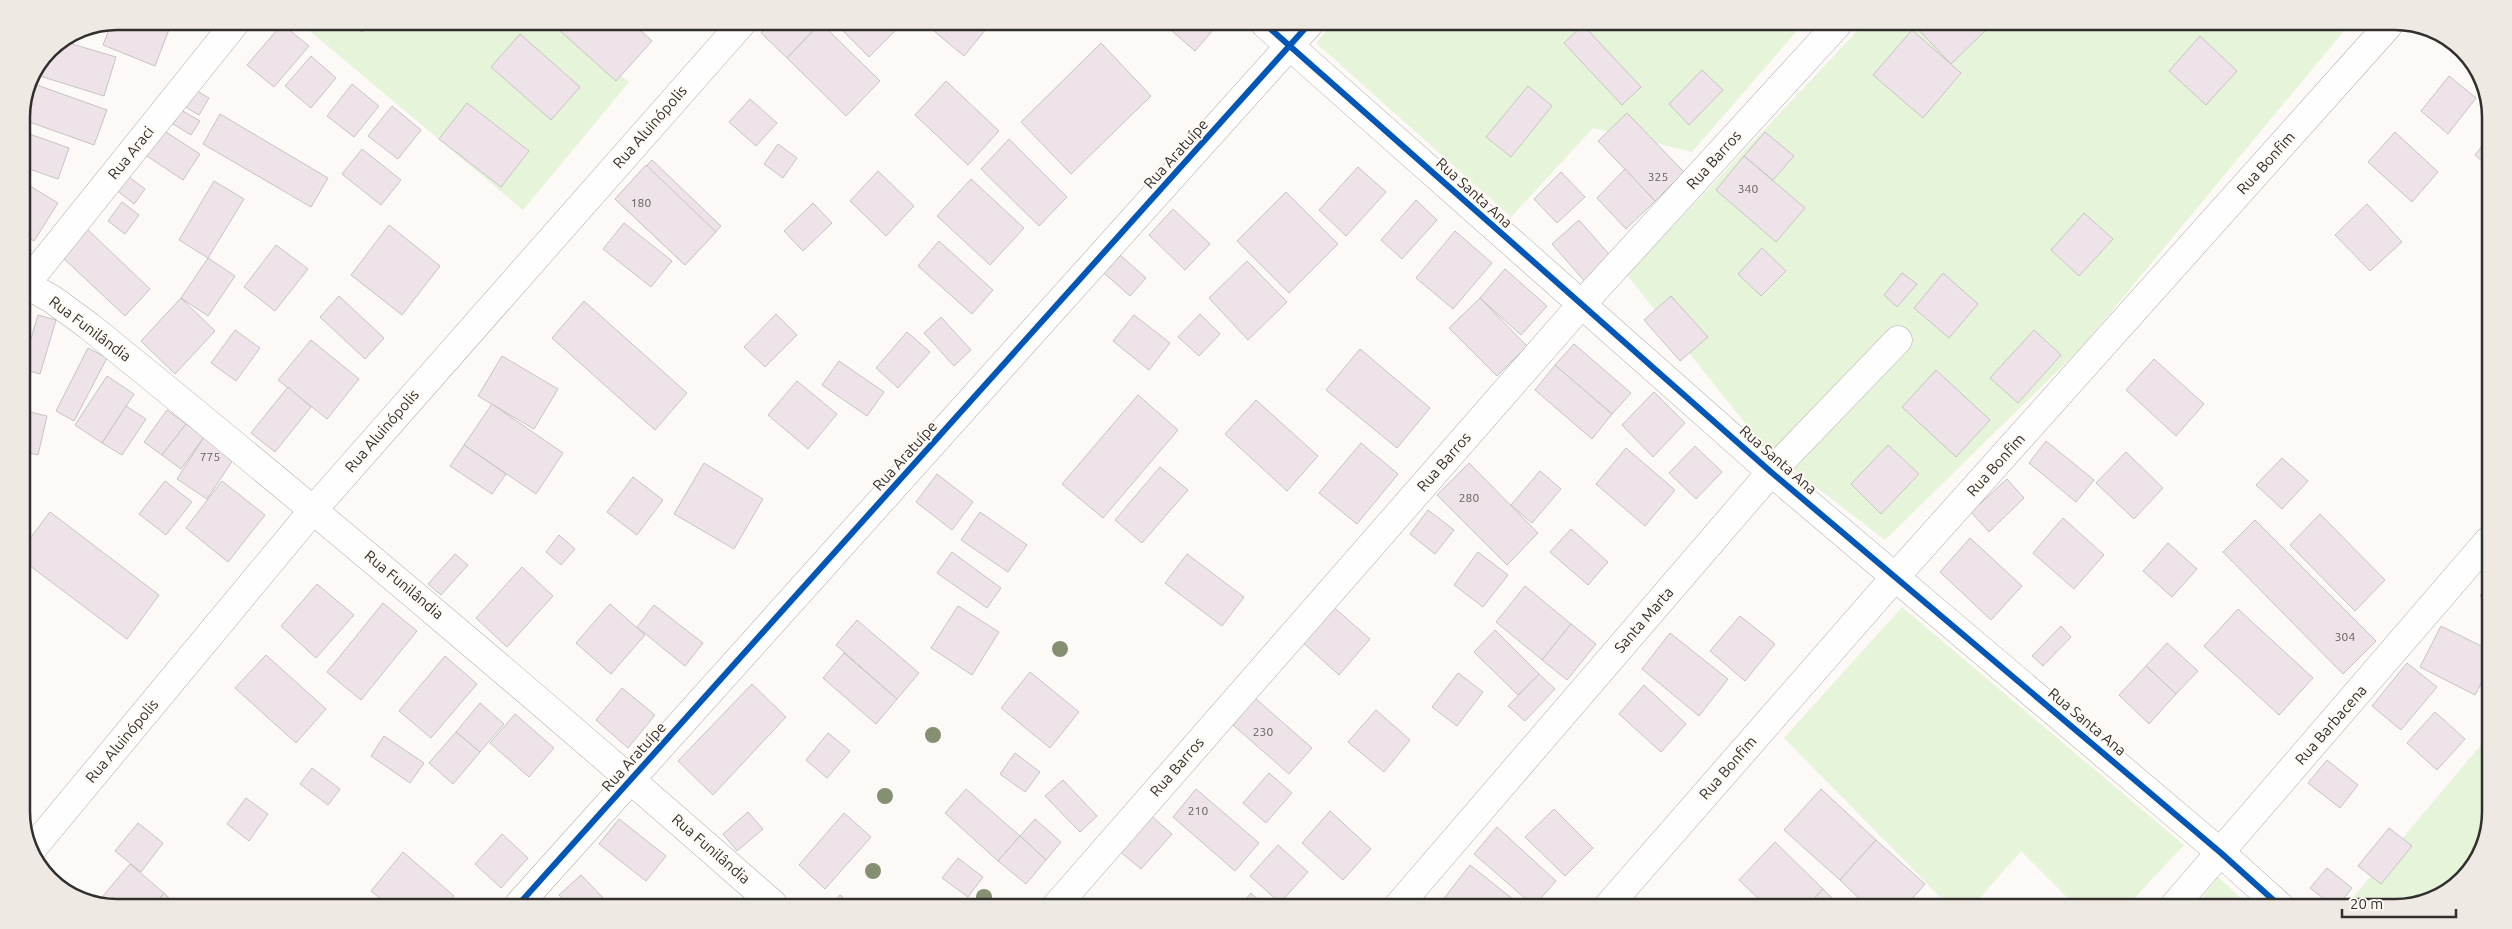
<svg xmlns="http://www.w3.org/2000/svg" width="2512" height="929" font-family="Ubuntu,sans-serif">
  <rect width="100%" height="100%" fill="#fcf9f7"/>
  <g fill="#e6f4d9">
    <polygon points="299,22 557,22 629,82 523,210"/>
    <polygon points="1332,24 1802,25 1692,152 1593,128 1511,217 1316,43"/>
    <polygon points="1863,25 2348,26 2081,348 1885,540 1764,447 1627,275"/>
    <polygon points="1902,607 2184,845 2126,907 2077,907 2021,851 1972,907 1950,907 1784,738"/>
    <polygon points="2486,739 2486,843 2453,888 2395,908 2344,908"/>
    <polygon points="2218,877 2250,907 2195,907"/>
  </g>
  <g fill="#eee3e8" stroke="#c6c4c3">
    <polygon points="155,21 170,27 155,66 103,45 112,22"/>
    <polygon points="349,22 369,22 362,32"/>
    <polygon points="550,22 631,22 652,41 616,81"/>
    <polygon points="771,23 820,23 787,58 761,33"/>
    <polygon points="821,23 880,81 846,116 787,58"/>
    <polygon points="835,23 899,23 901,25 869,57"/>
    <polygon points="930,23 991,23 964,56 928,26"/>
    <polygon points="282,24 309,46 274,87 247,65"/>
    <polygon points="1164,24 1206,24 1213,30 1195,51"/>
    <polygon points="1583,25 1641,87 1622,105 1564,43"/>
    <polygon points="1914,25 1985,25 1988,28 1951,64"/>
    <polygon points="1912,30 1961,73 1923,118 1873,75"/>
    <polygon points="520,34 580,87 551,120 491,67"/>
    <polygon points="2200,36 2237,71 2206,105 2169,71"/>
    <polygon points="62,41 116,57 104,96 40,76 49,49"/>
    <polygon points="1101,43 1151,96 1071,174 1021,122"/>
    <polygon points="311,56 336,78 311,108 285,86"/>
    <polygon points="1702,70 1723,90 1689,125 1669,104"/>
    <polygon points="2449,76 2476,98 2448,134 2421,111"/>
    <polygon points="946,81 999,131 968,165 915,115"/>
    <polygon points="34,84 107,110 94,145 21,119 21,111"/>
    <polygon points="352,84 379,106 354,137 327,116"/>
    <polygon points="1528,86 1552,106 1511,157 1486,137"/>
    <polygon points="192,88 209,98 199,115 182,105"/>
    <polygon points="750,99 777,123 756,146 729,122"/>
    <polygon points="467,103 529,151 501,187 439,139"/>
    <polygon points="392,106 421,130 398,159 368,136"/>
    <polygon points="181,110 200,121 191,135 173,124"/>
    <polygon points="1627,113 1684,172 1655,201 1598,141"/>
    <polygon points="220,114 328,178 311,207 203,144"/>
    <polygon points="161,129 200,154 183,180 144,154"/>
    <polygon points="21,131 69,148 58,179 21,166"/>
    <polygon points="1765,132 1794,156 1773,180 1744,156"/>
    <polygon points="2395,132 2438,172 2412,202 2368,162"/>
    <polygon points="2490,136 2490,168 2475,155"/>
    <polygon points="1009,139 1067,197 1039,226 981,169"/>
    <polygon points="778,144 797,158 783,178 764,164"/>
    <polygon points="362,149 401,180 381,205 342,174"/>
    <polygon points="1744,156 1805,208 1776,242 1716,190"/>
    <polygon points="652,160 721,226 685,265 615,199"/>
    <polygon points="646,165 716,232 685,265 615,199"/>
    <polygon points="1358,167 1386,192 1346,236 1319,210"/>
    <polygon points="1625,169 1655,201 1626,229 1597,198"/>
    <polygon points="878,171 914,206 886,236 850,201"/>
    <polygon points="1561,172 1585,197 1557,223 1534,199"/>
    <polygon points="125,174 145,189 134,204 114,188"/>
    <polygon points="971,179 1024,228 990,265 937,216"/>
    <polygon points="214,181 244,199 208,258 179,240"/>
    <polygon points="25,183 58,203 34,241 21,233 21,189"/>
    <polygon points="1286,192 1338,244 1289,293 1237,241"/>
    <polygon points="1416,200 1437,220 1402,259 1381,240"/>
    <polygon points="122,202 139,215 125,234 108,221"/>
    <polygon points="813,203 832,223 803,251 784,231"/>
    <polygon points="2367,204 2402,242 2370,271 2335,235"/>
    <polygon points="1173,209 1210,244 1185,270 1149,235"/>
    <polygon points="2084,213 2113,239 2079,276 2051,250"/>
    <polygon points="1579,220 1615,261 1588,285 1552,244"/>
    <polygon points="624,223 672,261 651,287 603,249"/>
    <polygon points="389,225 440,266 402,315 351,275"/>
    <polygon points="86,228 150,289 125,316 60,255"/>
    <polygon points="1455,231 1492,263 1453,309 1416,278"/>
    <polygon points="939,241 993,290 972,314 918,266"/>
    <polygon points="276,245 308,269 275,311 244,287"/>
    <polygon points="1762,248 1786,271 1761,296 1738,274"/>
    <polygon points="1120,255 1146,278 1130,296 1104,273"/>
    <polygon points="208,258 235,276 208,316 181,298"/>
    <polygon points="1247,261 1287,302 1248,340 1209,298"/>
    <polygon points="1505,269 1547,306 1521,335 1480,298"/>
    <polygon points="1902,273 1917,284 1897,307 1884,295"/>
    <polygon points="1943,273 1978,304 1949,338 1914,308"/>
    <polygon points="339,296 384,338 365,359 320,317"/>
    <polygon points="1671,296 1708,337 1680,361 1644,320"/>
    <polygon points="181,298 215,331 175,374 141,341"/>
    <polygon points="1480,298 1527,346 1497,376 1449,328"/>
    <polygon points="584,301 687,393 655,430 552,338"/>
    <polygon points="776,314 797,335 765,367 744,347"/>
    <polygon points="1200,314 1220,334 1199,356 1178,337"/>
    <polygon points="38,315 56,320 40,374 22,369"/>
    <polygon points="1134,315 1170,343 1149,370 1113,341"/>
    <polygon points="941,317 971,350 954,366 924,333"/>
    <polygon points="21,323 28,325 21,350"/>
    <polygon points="235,330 260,348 236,381 211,363"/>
    <polygon points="2034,330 2061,355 2018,403 1990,378"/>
    <polygon points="907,332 930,352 898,388 876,368"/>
    <polygon points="311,340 359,379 327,419 278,380"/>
    <polygon points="1574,344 1631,393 1612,414 1555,365"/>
    <polygon points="88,348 107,358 74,421 56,411"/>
    <polygon points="1360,349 1430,408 1397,448 1326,390"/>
    <polygon points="502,356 558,389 534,429 478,396"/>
    <polygon points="2154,359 2204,404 2176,436 2126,390"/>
    <polygon points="839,361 884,392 867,416 822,385"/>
    <polygon points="1555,365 1612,414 1592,439 1535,390"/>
    <polygon points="1936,370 1990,420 1956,457 1902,407"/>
    <polygon points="107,376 134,394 102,443 75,425"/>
    <polygon points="797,381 837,414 808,449 768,415"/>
    <polygon points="288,387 311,407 275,452 251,433"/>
    <polygon points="1654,392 1685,423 1653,457 1622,425"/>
    <polygon points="1138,395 1178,430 1103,518 1062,484"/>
    <polygon points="1256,400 1318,456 1287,491 1225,434"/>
    <polygon points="492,404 563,453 536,494 464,445"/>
    <polygon points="126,406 146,419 122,455 102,443"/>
    <polygon points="21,410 47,416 38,455 21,451"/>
    <polygon points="167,410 186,424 162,455 144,442"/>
    <polygon points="186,424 204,437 181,469 162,455"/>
    <polygon points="204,437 235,457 207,499 177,479"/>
    <polygon points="2046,441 2094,480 2076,502 2029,463"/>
    <polygon points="1361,443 1398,474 1357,524 1319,493"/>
    <polygon points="464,445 506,474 492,494 450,466"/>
    <polygon points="1888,445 1919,474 1881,514 1851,484"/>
    <polygon points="1695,446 1722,472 1696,499 1669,473"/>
    <polygon points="1626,448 1675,490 1645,526 1596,484"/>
    <polygon points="2126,452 2163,488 2134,519 2096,483"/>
    <polygon points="2282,458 2308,481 2282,509 2256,485"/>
    <polygon points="704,463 763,499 734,549 674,514"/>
    <polygon points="1469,463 1538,533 1507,565 1437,495"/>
    <polygon points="1160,467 1188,490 1142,543 1115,520"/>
    <polygon points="1540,471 1561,489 1532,523 1511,505"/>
    <polygon points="937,474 973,502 952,530 916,502"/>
    <polygon points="633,477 663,500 637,535 607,512"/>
    <polygon points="2007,479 2024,498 1989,532 1971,512"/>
    <polygon points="165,481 192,502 166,535 139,514"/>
    <polygon points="222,481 265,515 228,562 186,528"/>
    <polygon points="1428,510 1454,530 1435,554 1410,534"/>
    <polygon points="50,512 159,595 127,639 21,559 21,550"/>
    <polygon points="980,512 1027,545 1008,572 961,540"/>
    <polygon points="2320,514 2385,580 2355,611 2290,545"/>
    <polygon points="2063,518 2104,555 2074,589 2033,553"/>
    <polygon points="2255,520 2376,641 2343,674 2223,552"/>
    <polygon points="1571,529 1608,562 1588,585 1550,552"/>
    <polygon points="559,535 575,549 561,565 546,552"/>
    <polygon points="1970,538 2022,586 1991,620 1940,572"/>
    <polygon points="2168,543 2197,569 2172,597 2143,571"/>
    <polygon points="952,552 1001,588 987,608 937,573"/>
    <polygon points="1478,552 1508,575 1483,607 1454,585"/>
    <polygon points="455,554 468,565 441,595 428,584"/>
    <polygon points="1187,554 1244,597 1222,626 1165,583"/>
    <polygon points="522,567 553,596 507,647 476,618"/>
    <polygon points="317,584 354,615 316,658 281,626"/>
    <polygon points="2487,584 2487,600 2480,596"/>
    <polygon points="1525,586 1571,624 1542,660 1496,622"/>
    <polygon points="383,603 417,631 361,700 327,672"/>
    <polygon points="610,604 645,635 611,674 576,643"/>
    <polygon points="1330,604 1370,639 1339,675 1299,639"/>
    <polygon points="654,605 703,643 685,666 637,627"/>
    <polygon points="958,606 999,632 972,675 931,648"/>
    <polygon points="2238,609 2313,678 2279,715 2204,646"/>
    <polygon points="1740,616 1775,644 1745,681 1710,651"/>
    <polygon points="857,620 919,673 897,699 836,645"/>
    <polygon points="1571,624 1596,644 1567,680 1542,660"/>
    <polygon points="2061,626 2071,637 2043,666 2032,656"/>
    <polygon points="2441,626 2487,649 2487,672 2475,695 2420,667"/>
    <polygon points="1495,630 1539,674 1518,695 1474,652"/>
    <polygon points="1670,633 1728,679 1699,716 1642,669"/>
    <polygon points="2167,643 2198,671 2176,694 2146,666"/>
    <polygon points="844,653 897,699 876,724 823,678"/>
    <polygon points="266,655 326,709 296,743 235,688"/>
    <polygon points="445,656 477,684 431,738 399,711"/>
    <polygon points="2407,663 2437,687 2401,730 2372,706"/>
    <polygon points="2146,666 2176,694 2149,724 2119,695"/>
    <polygon points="1030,672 1079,712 1050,748 1001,708"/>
    <polygon points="1458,673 1483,692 1457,726 1432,707"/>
    <polygon points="1539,674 1555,689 1525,721 1508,706"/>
    <polygon points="752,684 786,717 713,795 678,761"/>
    <polygon points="1644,685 1686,724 1661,752 1619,714"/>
    <polygon points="622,688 655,715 628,748 596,720"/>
    <polygon points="1255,698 1312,748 1289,774 1233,725"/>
    <polygon points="480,703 504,724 480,752 456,732"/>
    <polygon points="1376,710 1410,740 1384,772 1348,742"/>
    <polygon points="2435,712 2465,739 2437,770 2407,743"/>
    <polygon points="515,714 554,748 529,777 490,743"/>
    <polygon points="456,732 480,752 453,784 429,763"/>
    <polygon points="828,733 850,751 827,778 806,760"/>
    <polygon points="384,736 424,763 410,783 371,756"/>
    <polygon points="1015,753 1040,772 1025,792 1000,774"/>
    <polygon points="2327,760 2358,785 2340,808 2308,783"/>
    <polygon points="312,768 340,789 328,805 300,784"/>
    <polygon points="1269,773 1292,793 1266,823 1243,803"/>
    <polygon points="1063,780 1097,816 1080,832 1045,796"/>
    <polygon points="966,789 1020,836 998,861 945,813"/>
    <polygon points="1196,789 1259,843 1235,871 1173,817"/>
    <polygon points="1821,789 1876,840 1840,880 1784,830"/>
    <polygon points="246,798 268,814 249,841 227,824"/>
    <polygon points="1554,809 1593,848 1565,876 1525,837"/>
    <polygon points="1330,811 1371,849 1343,880 1302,843"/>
    <polygon points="748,812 763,829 737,851 723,834"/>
    <polygon points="844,813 871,837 825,889 799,865"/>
    <polygon points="1149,814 1172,834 1141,869 1118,850"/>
    <polygon points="619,819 666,856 646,881 599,844"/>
    <polygon points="1035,819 1061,842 1046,860 1020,836"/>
    <polygon points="138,823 163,843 141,872 115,851"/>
    <polygon points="1497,827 1556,881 1534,906 1474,854"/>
    <polygon points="2389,828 2412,846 2381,884 2358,866"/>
    <polygon points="502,834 528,858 501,888 475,864"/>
    <polygon points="1020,836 1046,860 1026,884 998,861"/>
    <polygon points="1876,840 1925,884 1905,907 1868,907 1840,880"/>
    <polygon points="1775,842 1823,889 1807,906 1766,906 1739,880"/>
    <polygon points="1278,845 1308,872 1280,903 1250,876"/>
    <polygon points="403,852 454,896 447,903 386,903 371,891"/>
    <polygon points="958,858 983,877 968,897 942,878"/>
    <polygon points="130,864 164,893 156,903 97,903"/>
    <polygon points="1470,865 1519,904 1517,906 1438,906"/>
    <polygon points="2327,868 2352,888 2336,908 2310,888"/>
    <polygon points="581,875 609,904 568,904 559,895"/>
    <polygon points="1823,889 1841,907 1807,906"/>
    <polygon points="164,893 174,903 156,903"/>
    <polygon points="1251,893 1264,905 1241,905"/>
    <polygon points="840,895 850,904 832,904"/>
  </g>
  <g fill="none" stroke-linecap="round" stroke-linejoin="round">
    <defs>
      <g id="minor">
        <polyline points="1265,24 1771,472 2221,853 2281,907"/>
        <path d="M21 282 52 299 89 326C321 514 549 707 773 904"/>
        <polyline points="26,284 236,22"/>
        <polyline points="33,848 314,509 742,23"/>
        <polyline points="519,904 1309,24"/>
        <polyline points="1057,905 1581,305 1837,25"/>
        <polyline points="1398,906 1771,472 1898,340"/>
        <polyline points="1608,906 1896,576 2388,26"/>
        <polyline points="2173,907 2488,541"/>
      </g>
    </defs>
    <use href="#minor" stroke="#b0adac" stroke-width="29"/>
    <use href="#minor" stroke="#fffefe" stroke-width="28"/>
    <defs>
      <g id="cycleway">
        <polyline points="1265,24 1771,472 2221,853 2281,907"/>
        <polyline points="519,904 1309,24"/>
      </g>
    </defs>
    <use href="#cycleway" stroke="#fff9f4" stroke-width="9"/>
    <use href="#cycleway" stroke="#0057b8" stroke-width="6"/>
  </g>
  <g fill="#849071">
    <circle cx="1060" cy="649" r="8"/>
    <circle cx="933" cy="735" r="8"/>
    <circle cx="885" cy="796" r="8"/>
    <circle cx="873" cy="871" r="8"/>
    <circle cx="984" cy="897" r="8"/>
  </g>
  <g text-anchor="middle" stroke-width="4" stroke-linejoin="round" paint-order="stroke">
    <g font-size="12" fill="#615d5d">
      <text x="1658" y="181">325</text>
      <text x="1748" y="193">340</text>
      <text x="641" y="207">180</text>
      <text x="210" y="461">775</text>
      <text x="1469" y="502">280</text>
      <text x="2345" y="641">304</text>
      <text x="1263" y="736">230</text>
      <text x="1198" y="815">210</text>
    </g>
    <g font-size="15" fill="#312f2d" stroke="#fff9f4">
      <text transform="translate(650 127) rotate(-49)" y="5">Rua Aluinópolis</text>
      <text transform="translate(131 153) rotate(-51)" y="5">Rua Araci</text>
      <text transform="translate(1176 154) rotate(-48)" y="5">Rua Aratuípe</text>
      <text transform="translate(1714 160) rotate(-48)" y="5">Rua Barros</text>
      <text transform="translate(2266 163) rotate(-48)" y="5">Rua Bonfim</text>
      <text transform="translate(1474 193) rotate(42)" y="5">Rua Santa Ana</text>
      <text transform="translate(90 329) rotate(37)" y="5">Rua Funilândia</text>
      <text transform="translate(382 431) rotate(-49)" y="5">Rua Aluinópolis</text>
      <text transform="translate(905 456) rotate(-48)" y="5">Rua Aratuípe</text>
      <text transform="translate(1778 460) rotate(41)" y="5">Rua Santa Ana</text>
      <text transform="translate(1444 462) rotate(-49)" y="5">Rua Barros</text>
      <text transform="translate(1996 465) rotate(-48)" y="5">Rua Bonfim</text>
      <text transform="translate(404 585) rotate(40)" y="5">Rua Funilândia</text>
      <text transform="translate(1644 620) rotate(-49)" y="5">Santa Marta</text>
      <text transform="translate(2087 722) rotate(40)" y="5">Rua Santa Ana</text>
      <text transform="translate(2331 725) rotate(-49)" y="5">Rua Barbacena</text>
      <text transform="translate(122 741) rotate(-50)" y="5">Rua Aluinópolis</text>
      <text transform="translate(634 757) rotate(-48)" y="5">Rua Aratuípe</text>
      <text transform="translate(1177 767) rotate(-49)" y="5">Rua Barros</text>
      <text transform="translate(1728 768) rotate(-49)" y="5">Rua Bonfim</text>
      <text transform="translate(711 849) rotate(41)" y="5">Rua Funilândia</text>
    </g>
  </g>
  <path d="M0 0H2512V929H0ZM117 30H2395A87 87 0 0 1 2482 117V812A87 87 0 0 1 2395 899H117A87 87 0 0 1 30 812V117A87 87 0 0 1 117 30Z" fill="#efe9e4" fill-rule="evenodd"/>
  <path fill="none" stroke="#312f2d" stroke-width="2.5" d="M117 30H2395A87 87 0 0 1 2482 117V812A87 87 0 0 1 2395 899H117A87 87 0 0 1 30 812V117A87 87 0 0 1 117 30Z"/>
  <path d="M2342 909v8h114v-8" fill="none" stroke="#312f2d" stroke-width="2.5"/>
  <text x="2350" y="909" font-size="15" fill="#312f2d" stroke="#fff9f4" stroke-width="4" paint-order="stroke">20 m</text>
</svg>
